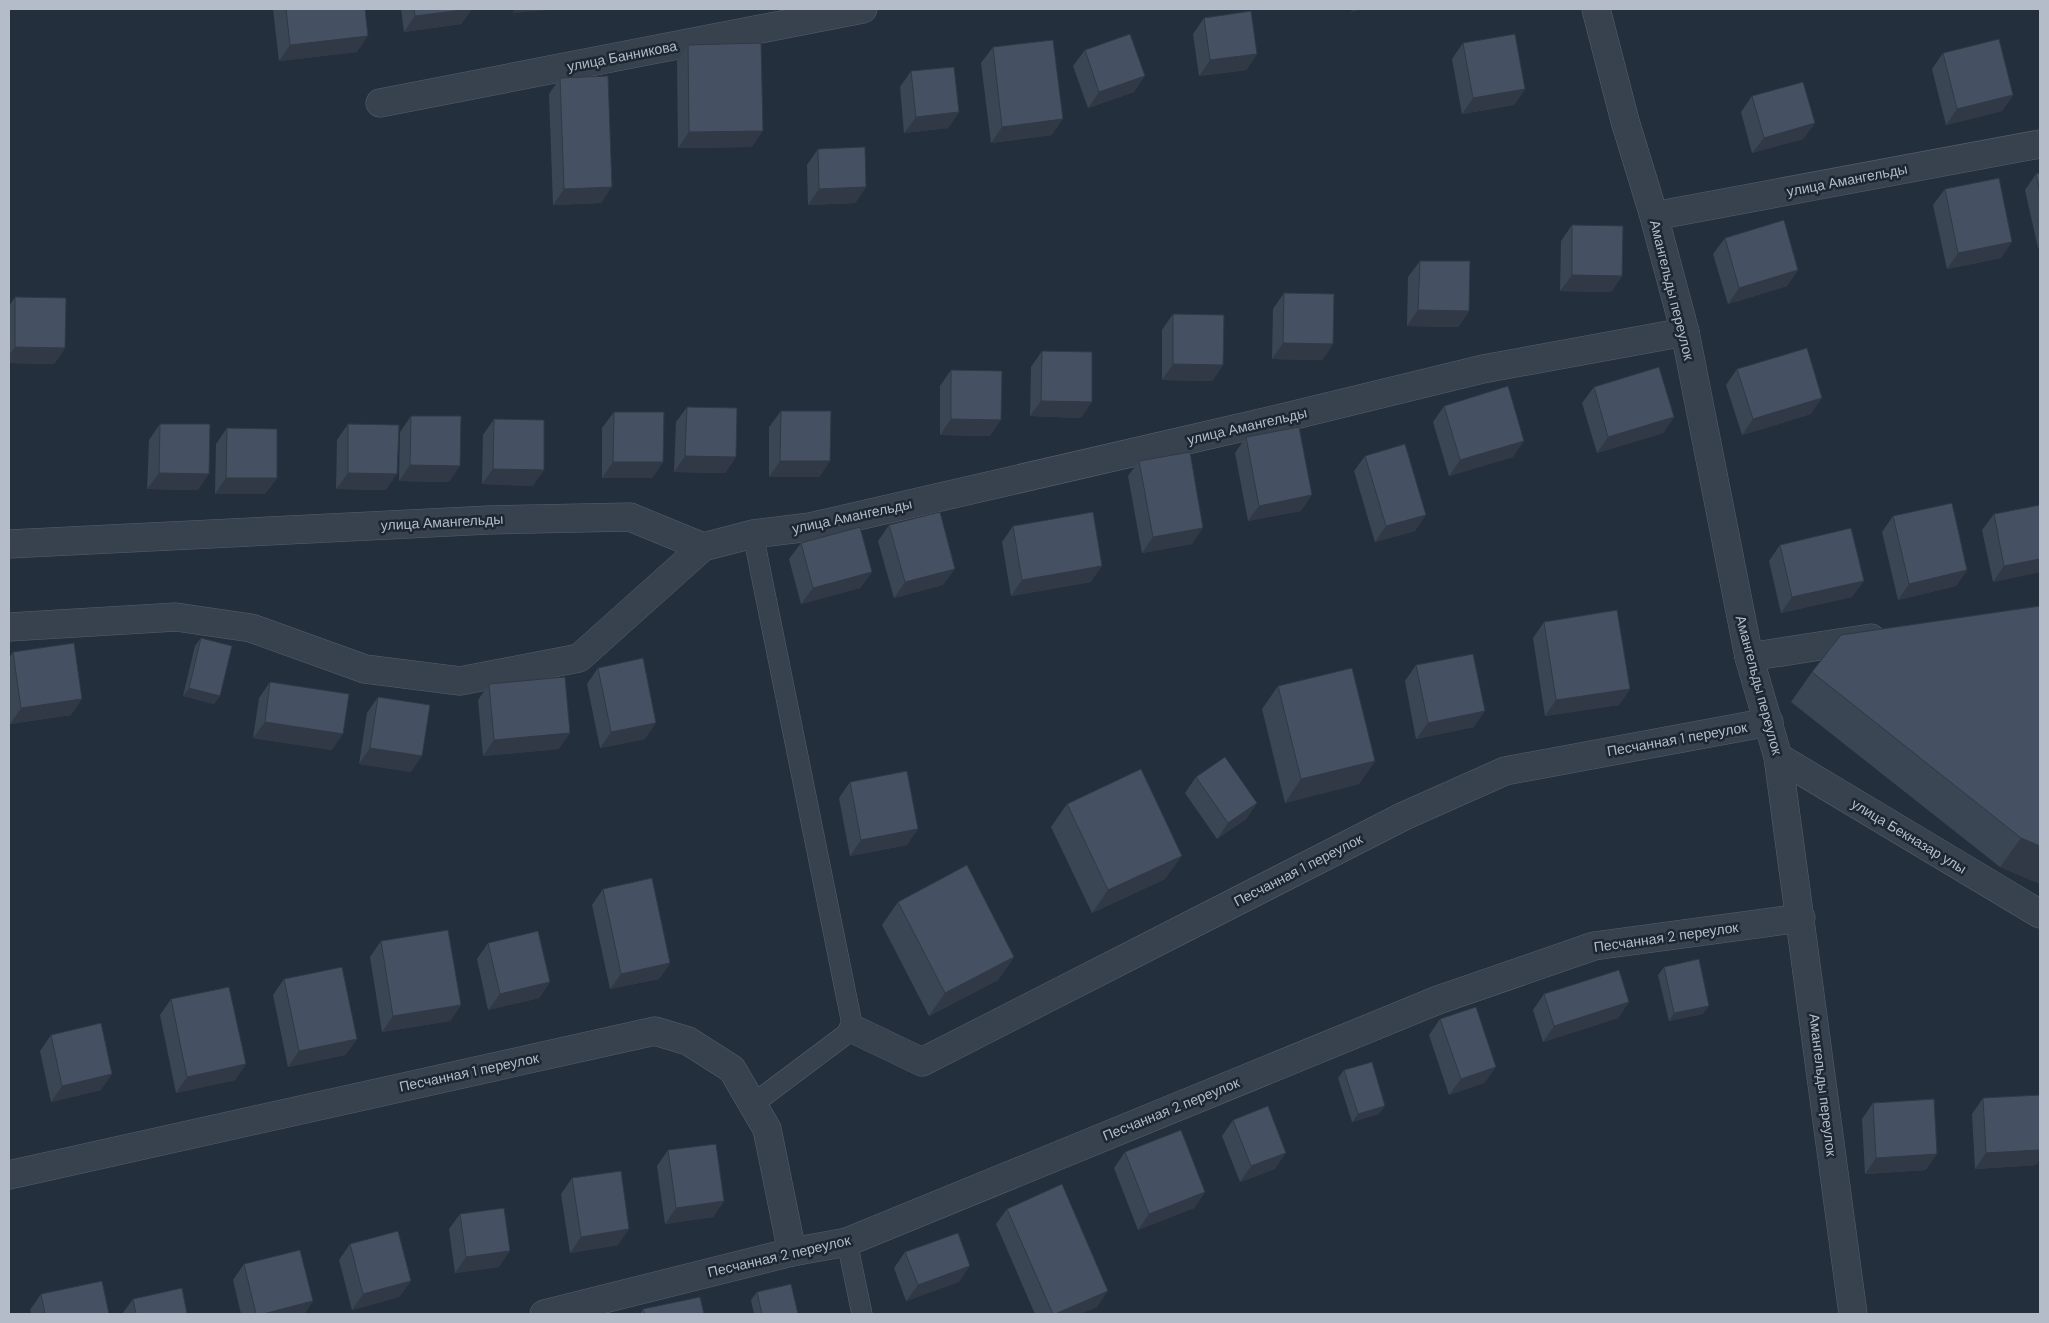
<svg xmlns="http://www.w3.org/2000/svg" width="2049" height="1323" font-family="'DM Sans',sans-serif">
  <rect width="100%" height="100%" fill="#242f3e"/>
  <g fill="none" stroke-linecap="round" stroke-linejoin="round">
    <defs>
      <g id="service">
        <polyline points="753,534 853,1029 753,1104"/>
        <polyline points="847,1242 862,1314"/>
      </g>
      <g id="minor">
        <polyline points="1596,9 1625,121 1654,216 1685,332 1749,657 1778,757 1853,1314"/>
        <polyline points="380,103 863,9"/>
        <polyline points="1654,216 2040,144"/>
        <polyline points="9,544 489,520 630,517 703,547 753,534 810,527 1274,420 1483,369 1685,332"/>
        <polyline points="9,627 176,617 251,628 365,669 460,681 579,658 703,547"/>
        <polyline points="1749,657 1871,638"/>
        <polyline points="1778,757 2040,914"/>
        <polyline points="853,1029 922,1062 1404,816 1505,771 1769,722"/>
        <polyline points="9,1175 655,1031 688,1041 732,1069 767,1129 792,1252"/>
        <polyline points="544,1314 792,1252 847,1242 1438,1000 1594,946 1801,918"/>
      </g>
    </defs>
    <use href="#service" stroke="#565f6c" stroke-width="21"/>
    <use href="#minor" stroke="#565f6c" stroke-width="29"/>
    <use href="#service" stroke="#38414e" stroke-width="20"/>
    <use href="#minor" stroke="#38414e" stroke-width="28"/>
  </g>
  <g fill="#3b4654">
    <polygon points="273,9 365,9 357,52 279,61"/>
    <polygon points="401,9 472,9 461,24 404,32"/>
    <polygon points="1204,18 1257,54 1246,70 1199,76 1193,34"/>
    <polygon points="1463,43 1525,89 1514,105 1462,114 1452,59"/>
    <polygon points="688,45 752,147 678,148 677,61"/>
    <polygon points="993,47 1052,135 991,143 981,63"/>
    <polygon points="1085,50 1134,92 1088,108 1073,66"/>
    <polygon points="1943,53 2013,95 2002,111 1946,125 1932,69"/>
    <polygon points="911,71 959,112 948,128 904,133 900,87"/>
    <polygon points="560,78 601,203 553,205 549,94"/>
    <polygon points="1752,96 1815,123 1803,139 1752,153 1741,112"/>
    <polygon points="818,149 866,187 855,203 808,205 807,165"/>
    <polygon points="2040,173 2040,247 2038,248 2025,190 2036,174"/>
    <polygon points="1945,189 2001,258 1947,269 1933,205"/>
    <polygon points="1572,225 1622,276 1611,292 1560,291 1561,241"/>
    <polygon points="1725,238 1798,270 1787,286 1728,304 1713,254"/>
    <polygon points="1420,261 1469,311 1458,327 1407,326 1408,277"/>
    <polygon points="1284,293 1333,344 1322,360 1272,359 1273,309"/>
    <polygon points="15,297 65,348 54,364 9,363 9,306"/>
    <polygon points="1173,314 1223,365 1212,381 1162,380 1162,330"/>
    <polygon points="1042,351 1081,418 1030,416 1031,367"/>
    <polygon points="1737,369 1811,414 1742,435 1726,385"/>
    <polygon points="951,370 990,436 940,435 940,386"/>
    <polygon points="1594,387 1674,417 1663,433 1597,453 1582,403"/>
    <polygon points="1444,406 1513,457 1449,476 1433,422"/>
    <polygon points="687,407 736,457 725,473 674,472 676,422"/>
    <polygon points="781,411 830,461 819,477 769,477 769,427"/>
    <polygon points="614,412 663,462 652,478 602,478 602,428"/>
    <polygon points="411,416 449,482 399,481 400,432"/>
    <polygon points="494,419 533,486 482,484 483,435"/>
    <polygon points="160,424 198,490 147,489 149,440"/>
    <polygon points="348,424 386,490 336,489 337,440"/>
    <polygon points="227,428 277,478 265,494 215,494 216,444"/>
    <polygon points="1246,437 1301,511 1248,521 1235,453"/>
    <polygon points="1365,456 1415,531 1375,542 1354,471"/>
    <polygon points="1139,461 1192,544 1142,553 1128,476"/>
    <polygon points="2040,505 2040,572 1993,582 1982,530 1994,514"/>
    <polygon points="1893,516 1967,570 1956,586 1898,600 1882,532"/>
    <polygon points="889,525 943,585 894,598 878,541"/>
    <polygon points="1013,526 1091,582 1011,596 1002,542"/>
    <polygon points="801,543 872,572 860,588 801,604 789,559"/>
    <polygon points="1780,545 1852,597 1781,613 1769,561"/>
    <polygon points="2040,606 2040,884 2000,867 1791,702 1812,672"/>
    <polygon points="1544,622 1630,689 1619,705 1545,716 1533,638"/>
    <polygon points="201,638 214,704 183,696 195,646"/>
    <polygon points="13,652 71,715 10,724 9,716 9,658"/>
    <polygon points="1416,665 1474,727 1416,739 1405,681"/>
    <polygon points="598,668 645,739 600,748 587,684"/>
    <polygon points="270,682 332,750 253,738 259,698"/>
    <polygon points="489,684 559,749 483,756 478,700"/>
    <polygon points="1278,686 1375,761 1359,784 1285,803 1262,709"/>
    <polygon points="378,697 411,772 359,764 367,713"/>
    <polygon points="1196,777 1257,803 1246,819 1217,839 1185,793"/>
    <polygon points="850,782 907,845 850,856 839,798"/>
    <polygon points="1067,804 1165,879 1092,913 1051,827"/>
    <polygon points="603,889 670,963 659,979 610,989 592,905"/>
    <polygon points="898,902 1014,957 998,980 929,1016 882,925"/>
    <polygon points="381,941 461,1005 450,1021 382,1032 370,957"/>
    <polygon points="488,943 550,982 539,998 488,1010 477,959"/>
    <polygon points="1664,967 1703,1014 1669,1021 1658,975"/>
    <polygon points="284,979 357,1039 345,1055 288,1067 273,995"/>
    <polygon points="1544,994 1629,1002 1618,1018 1543,1042 1533,1010"/>
    <polygon points="171,999 246,1064 235,1080 176,1093 160,1015"/>
    <polygon points="1440,1019 1496,1067 1484,1083 1449,1095 1429,1035"/>
    <polygon points="51,1035 101,1090 51,1102 40,1051"/>
    <polygon points="1344,1070 1379,1114 1352,1122 1338,1078"/>
    <polygon points="1983,1098 2036,1165 1975,1169 1972,1114"/>
    <polygon points="1873,1103 1926,1170 1865,1174 1862,1119"/>
    <polygon points="1233,1120 1275,1169 1240,1182 1222,1136"/>
    <polygon points="668,1150 724,1201 713,1217 665,1224 657,1166"/>
    <polygon points="1125,1152 1205,1192 1194,1208 1138,1230 1114,1168"/>
    <polygon points="572,1178 618,1245 570,1253 561,1194"/>
    <polygon points="1007,1209 1097,1307 1080,1314 1035,1314 996,1224"/>
    <polygon points="460,1214 499,1267 455,1273 449,1229"/>
    <polygon points="350,1244 411,1281 399,1297 352,1310 339,1260"/>
    <polygon points="905,1252 959,1282 906,1301 894,1268"/>
    <polygon points="244,1264 313,1301 304,1314 241,1314 233,1280"/>
    <polygon points="757,1292 798,1314 754,1314 751,1300"/>
    <polygon points="41,1294 109,1314 31,1314 30,1310"/>
    <polygon points="133,1299 187,1314 122,1314"/>
    <polygon points="643,1309 704,1314 640,1314"/>
  </g>
  <g fill="#303945">
    <polygon points="472,9 461,24 404,32 415,16"/>
    <polygon points="515,9 562,9 512,13"/>
    <polygon points="1353,9 1362,9 1350,13"/>
    <polygon points="368,36 357,52 279,61 290,45"/>
    <polygon points="1257,54 1246,70 1199,76 1210,60"/>
    <polygon points="1145,76 1134,92 1088,108 1099,92"/>
    <polygon points="1525,89 1514,105 1462,114 1473,98"/>
    <polygon points="2013,95 2002,111 1946,125 1957,109"/>
    <polygon points="959,112 948,128 904,133 916,117"/>
    <polygon points="1063,119 1052,135 991,143 1002,127"/>
    <polygon points="1815,123 1803,139 1752,153 1764,138"/>
    <polygon points="763,131 752,147 678,148 689,132"/>
    <polygon points="612,187 601,203 553,205 564,189"/>
    <polygon points="866,187 855,203 808,205 819,189"/>
    <polygon points="2012,242 2001,258 1947,269 1958,253"/>
    <polygon points="1798,270 1787,286 1728,304 1739,288"/>
    <polygon points="1572,275 1622,276 1611,292 1560,291"/>
    <polygon points="1418,310 1469,311 1458,327 1407,326"/>
    <polygon points="1283,343 1333,344 1322,360 1272,359"/>
    <polygon points="15,347 65,348 54,364 9,363 9,355"/>
    <polygon points="1173,364 1223,365 1212,381 1162,380"/>
    <polygon points="1822,398 1811,414 1742,435 1753,419"/>
    <polygon points="1041,401 1092,402 1081,418 1030,416"/>
    <polygon points="1674,417 1663,433 1597,453 1608,437"/>
    <polygon points="951,419 1001,420 990,436 940,435"/>
    <polygon points="1524,441 1513,457 1449,476 1460,460"/>
    <polygon points="685,456 736,457 725,473 674,472"/>
    <polygon points="780,461 830,461 819,477 769,477"/>
    <polygon points="613,462 663,462 652,478 602,478"/>
    <polygon points="410,465 460,466 449,482 399,481"/>
    <polygon points="493,469 544,470 533,486 482,484"/>
    <polygon points="159,473 209,474 198,490 147,489"/>
    <polygon points="348,473 397,474 386,490 336,489"/>
    <polygon points="226,478 277,478 265,494 215,494"/>
    <polygon points="1312,495 1301,511 1248,521 1259,506"/>
    <polygon points="1426,515 1415,531 1375,542 1386,526"/>
    <polygon points="1203,528 1192,544 1142,553 1153,537"/>
    <polygon points="2040,559 2040,572 1993,582 2004,566"/>
    <polygon points="1102,566 1091,582 1011,596 1022,580"/>
    <polygon points="955,569 943,585 894,598 905,582"/>
    <polygon points="1967,570 1956,586 1898,600 1909,584"/>
    <polygon points="872,572 860,588 801,604 813,588"/>
    <polygon points="1864,581 1852,597 1781,613 1792,597"/>
    <polygon points="189,688 220,696 214,704 183,696"/>
    <polygon points="1630,689 1619,705 1545,716 1556,700"/>
    <polygon points="82,699 71,715 10,724 21,708"/>
    <polygon points="1485,711 1474,727 1416,739 1428,723"/>
    <polygon points="265,722 343,734 332,750 253,738"/>
    <polygon points="656,723 645,739 600,748 611,732"/>
    <polygon points="570,733 559,749 483,756 494,740"/>
    <polygon points="370,748 422,756 411,772 359,764"/>
    <polygon points="1375,761 1359,784 1285,803 1301,779"/>
    <polygon points="1257,803 1246,819 1217,839 1228,823"/>
    <polygon points="918,829 907,845 850,856 861,840"/>
    <polygon points="2021,838 2040,846 2040,884 2000,867"/>
    <polygon points="1182,856 1165,879 1092,913 1108,890"/>
    <polygon points="1014,957 998,980 929,1016 945,993"/>
    <polygon points="670,963 659,979 610,989 621,974"/>
    <polygon points="550,982 539,998 488,1010 500,994"/>
    <polygon points="1629,1002 1618,1018 1543,1042 1554,1026"/>
    <polygon points="461,1005 450,1021 382,1032 393,1016"/>
    <polygon points="1709,1006 1703,1014 1669,1021 1674,1013"/>
    <polygon points="357,1039 345,1055 288,1067 299,1051"/>
    <polygon points="246,1064 235,1080 176,1093 187,1077"/>
    <polygon points="1496,1067 1484,1083 1449,1095 1461,1079"/>
    <polygon points="112,1074 101,1090 51,1102 62,1086"/>
    <polygon points="1385,1106 1379,1114 1352,1122 1358,1114"/>
    <polygon points="2040,1150 2040,1160 2036,1165 1975,1169 1986,1153"/>
    <polygon points="1286,1153 1275,1169 1240,1182 1251,1166"/>
    <polygon points="1937,1154 1926,1170 1865,1174 1876,1158"/>
    <polygon points="1205,1192 1194,1208 1138,1230 1149,1214"/>
    <polygon points="724,1201 713,1217 665,1224 676,1208"/>
    <polygon points="629,1229 618,1245 570,1253 581,1237"/>
    <polygon points="510,1251 499,1267 455,1273 466,1257"/>
    <polygon points="970,1266 959,1282 906,1301 918,1285"/>
    <polygon points="411,1281 399,1297 352,1310 363,1294"/>
    <polygon points="1108,1291 1097,1307 1080,1314 1055,1314"/>
    <polygon points="313,1301 304,1314 263,1314"/>
  </g>
  <g fill="#455162" stroke="#303945">
    <polygon points="286,9 365,9 368,36 290,45"/>
    <polygon points="414,9 470,9 415,16"/>
    <polygon points="1251,11 1257,54 1210,60 1204,18"/>
    <polygon points="1130,34 1145,76 1099,92 1085,50"/>
    <polygon points="1515,34 1525,89 1473,98 1463,43"/>
    <polygon points="1999,39 2013,95 1957,109 1943,53"/>
    <polygon points="1053,40 1063,119 1002,127 993,47"/>
    <polygon points="761,43 763,131 689,132 688,45"/>
    <polygon points="954,67 959,112 916,117 911,71"/>
    <polygon points="608,76 612,187 564,189 560,78"/>
    <polygon points="1803,82 1815,123 1764,138 1752,96"/>
    <polygon points="865,147 866,187 819,189 818,149"/>
    <polygon points="2040,173 2040,193 2036,174"/>
    <polygon points="1999,178 2012,242 1958,253 1945,189"/>
    <polygon points="1784,220 1798,270 1739,288 1725,238"/>
    <polygon points="1572,225 1623,226 1622,276 1572,275"/>
    <polygon points="1420,261 1470,261 1469,311 1418,310"/>
    <polygon points="1284,293 1334,294 1333,344 1283,343"/>
    <polygon points="15,297 66,298 65,348 15,347"/>
    <polygon points="1173,314 1224,315 1223,365 1173,364"/>
    <polygon points="1807,348 1822,398 1753,419 1737,369"/>
    <polygon points="1042,351 1092,352 1092,402 1041,401"/>
    <polygon points="1659,367 1674,417 1608,437 1594,387"/>
    <polygon points="951,370 1002,371 1001,420 951,419"/>
    <polygon points="1508,386 1524,441 1460,460 1444,406"/>
    <polygon points="687,407 737,408 736,457 685,456"/>
    <polygon points="781,411 831,411 830,461 780,461"/>
    <polygon points="614,412 664,412 663,462 613,462"/>
    <polygon points="411,416 461,416 460,466 410,465"/>
    <polygon points="494,419 544,420 544,470 493,469"/>
    <polygon points="160,424 210,424 209,474 159,473"/>
    <polygon points="348,424 399,425 397,474 348,473"/>
    <polygon points="1299,427 1312,495 1259,506 1246,437"/>
    <polygon points="227,428 277,429 277,478 226,478"/>
    <polygon points="1405,444 1426,515 1386,526 1365,456"/>
    <polygon points="1190,452 1203,528 1153,537 1139,461"/>
    <polygon points="1952,503 1967,570 1909,584 1893,516"/>
    <polygon points="2040,505 2040,559 2004,566 1994,514"/>
    <polygon points="940,512 955,569 905,582 889,525"/>
    <polygon points="1093,512 1102,566 1022,580 1013,526"/>
    <polygon points="860,527 872,572 813,588 801,543"/>
    <polygon points="1851,528 1864,581 1792,597 1780,545"/>
    <polygon points="2040,606 2040,846 2021,838 1812,672 1841,635"/>
    <polygon points="1617,610 1630,689 1556,700 1544,622"/>
    <polygon points="201,638 232,646 220,696 189,688"/>
    <polygon points="74,643 82,699 21,708 13,652"/>
    <polygon points="1473,654 1485,711 1428,723 1416,665"/>
    <polygon points="643,658 656,723 611,732 598,668"/>
    <polygon points="1352,668 1375,761 1301,779 1278,686"/>
    <polygon points="565,677 570,733 494,740 489,684"/>
    <polygon points="270,682 349,694 343,734 265,722"/>
    <polygon points="378,697 430,705 422,756 370,748"/>
    <polygon points="1225,757 1257,803 1228,823 1196,777"/>
    <polygon points="1141,769 1182,856 1108,890 1067,804"/>
    <polygon points="907,771 918,829 861,840 850,782"/>
    <polygon points="967,865 1014,957 945,993 898,902"/>
    <polygon points="652,878 670,963 621,974 603,889"/>
    <polygon points="448,930 461,1005 393,1016 381,941"/>
    <polygon points="538,931 550,982 500,994 488,943"/>
    <polygon points="1699,959 1709,1006 1674,1013 1664,967"/>
    <polygon points="342,967 357,1039 299,1051 284,979"/>
    <polygon points="1619,970 1629,1002 1554,1026 1544,994"/>
    <polygon points="229,987 246,1064 187,1077 171,999"/>
    <polygon points="1476,1007 1496,1067 1461,1079 1440,1019"/>
    <polygon points="101,1023 112,1074 62,1086 51,1035"/>
    <polygon points="1372,1062 1385,1106 1358,1114 1344,1070"/>
    <polygon points="2040,1095 2040,1150 1986,1153 1983,1098"/>
    <polygon points="1934,1099 1937,1154 1876,1158 1873,1103"/>
    <polygon points="1268,1106 1286,1153 1251,1166 1233,1120"/>
    <polygon points="1181,1130 1205,1192 1149,1214 1125,1152"/>
    <polygon points="716,1144 724,1201 676,1208 668,1150"/>
    <polygon points="621,1171 629,1229 581,1237 572,1178"/>
    <polygon points="1062,1184 1108,1291 1055,1314 1053,1314 1007,1209"/>
    <polygon points="504,1208 510,1251 466,1257 460,1214"/>
    <polygon points="398,1231 411,1281 363,1294 350,1244"/>
    <polygon points="958,1233 970,1266 918,1285 905,1252"/>
    <polygon points="300,1250 313,1301 263,1314 256,1314 244,1264"/>
    <polygon points="102,1281 109,1314 45,1314 41,1294"/>
    <polygon points="791,1284 798,1314 762,1314 757,1292"/>
    <polygon points="182,1288 187,1314 136,1314 133,1299"/>
    <polygon points="700,1297 704,1314 645,1314 643,1309"/>
  </g>
  <g text-anchor="middle" stroke-width="5" stroke-linejoin="round" paint-order="stroke">
    <g font-size="14" fill="#b4bcc9" stroke="#1d2633">
      <text transform="translate(622 56) rotate(-11)" y="5">улица Банникова</text>
      <text transform="translate(1847 180) rotate(-11)" y="5">улица Амангельды</text>
      <text transform="translate(1672 290) rotate(76)" y="5">Амангельды переулок</text>
      <text transform="translate(1247 426) rotate(-13)" y="5">улица Амангельды</text>
      <text transform="translate(852 516) rotate(-12)" y="5">улица Амангельды</text>
      <text transform="translate(442 522) rotate(-3)" y="5">улица Амангельды</text>
      <text transform="translate(1759 685) rotate(75)" y="5">Амангельды переулок</text>
      <text transform="translate(1677 739) rotate(-10)" y="5">Песчанная 1 переулок</text>
      <text transform="translate(1909 836) rotate(31)" y="5">улица Бекназар улы</text>
      <text transform="translate(1298 870) rotate(-27)" y="5">Песчанная 1 переулок</text>
      <text transform="translate(1666 937) rotate(-8)" y="5">Песчанная 2 переулок</text>
      <text transform="translate(469 1072) rotate(-12)" y="5">Песчанная 1 переулок</text>
      <text transform="translate(1823 1085) rotate(83)" y="5">Амангельды переулок</text>
      <text transform="translate(1171 1109) rotate(-22)" y="5">Песчанная 2 переулок</text>
      <text transform="translate(779 1256) rotate(-13)" y="5">Песчанная 2 переулок</text>
    </g>
  </g>
  <rect width="2049" height="1323" fill="none" stroke="#b4bcc9" stroke-width="20"/>
</svg>
